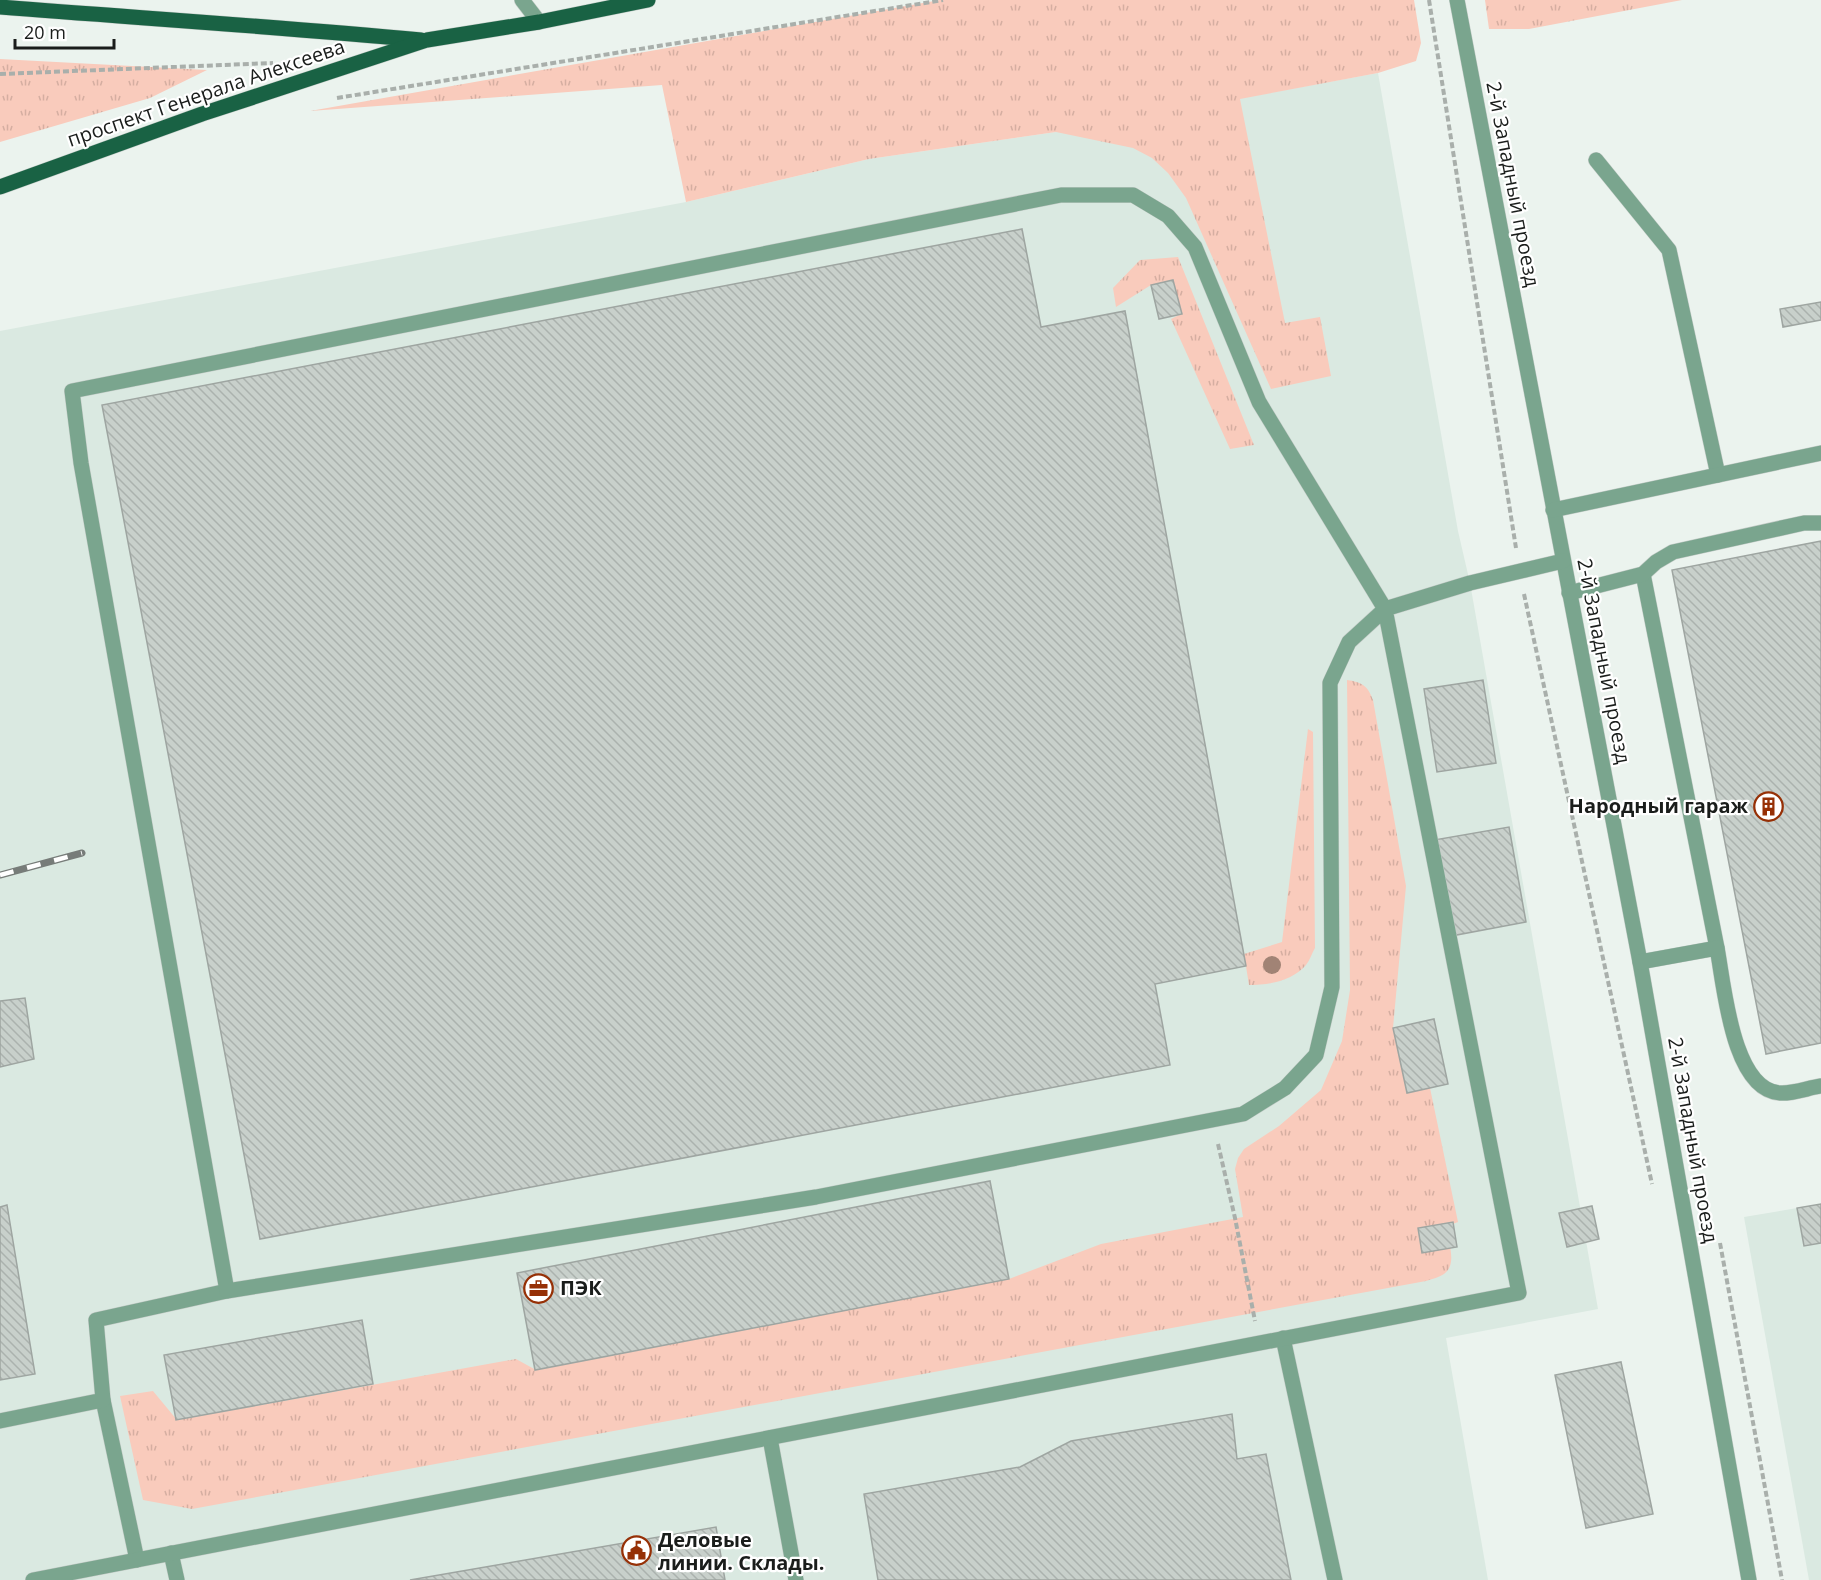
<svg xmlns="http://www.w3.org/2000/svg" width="1821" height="1580" font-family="'Open Sans',sans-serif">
  <defs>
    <pattern id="grass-tufts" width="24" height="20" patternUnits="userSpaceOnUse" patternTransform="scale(1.5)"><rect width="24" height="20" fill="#f9cbbc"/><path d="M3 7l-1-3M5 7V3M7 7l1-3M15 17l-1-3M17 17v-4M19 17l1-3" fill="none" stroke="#d5aea1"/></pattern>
    <pattern id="building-back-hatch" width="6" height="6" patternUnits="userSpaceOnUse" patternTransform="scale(1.5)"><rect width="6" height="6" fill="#c8d0cb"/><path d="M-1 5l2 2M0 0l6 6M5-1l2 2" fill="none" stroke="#abb2ae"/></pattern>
  </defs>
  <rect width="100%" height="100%" fill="#ebf3ee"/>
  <g fill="#dae9e1">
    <polygon points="1378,73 1458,531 1470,583 1598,1309 1446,1338 1488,1580 0,1580 0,331 686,202 869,159 1056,132"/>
    <polygon points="1821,1204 1821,1580 1809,1580 1744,1217"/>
  </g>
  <g fill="url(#grass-tufts)">
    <polygon points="940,0 1414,0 1421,43 1416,61 1378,73 1240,99 1285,323 1320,317 1331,376 1271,389 1186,198 1168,173 1152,158 1133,148 1056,132 869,159 686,202 662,85 310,111"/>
    <polygon points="1485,0 1682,0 1529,29 1489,29"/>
    <polygon points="0,59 207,70 150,98 0,142"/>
    <polygon points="1178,257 1254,445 1230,449 1171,319 1181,314 1173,280 1151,285 1116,307 1113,288 1140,260"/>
    <path d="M1347 680C1362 682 1368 686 1373 700L1406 886 1393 1028 1407 1093 1430 1088 1458 1222 1445 1227C1448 1240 1458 1264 1444 1274 1440 1277 1432 1279 1426 1281L192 1509 143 1500 120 1396 153 1391 177 1420 516 1359 536 1370 1009 1279 1101 1244 1243 1217 1235 1169 1238 1158 1244 1149 1279 1126 1321 1090 1342 1041 1350 990Z"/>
    <path d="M1308 729 1313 732 1315 948C1312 953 1310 960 1306 965 1292 981 1269 985 1249 985L1244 954 1282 942Z"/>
  </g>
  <g fill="url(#building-back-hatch)" stroke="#9ea5a1" stroke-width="1.5">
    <polygon points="1022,229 1041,327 1125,311 1246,966 1155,984 1170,1065 260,1239 102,405"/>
    <polygon points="1173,280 1182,314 1159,319 1151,285"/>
    <polygon points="1821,302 1821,320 1783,327 1780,309"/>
    <polygon points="1821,541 1821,1043 1766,1054 1672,570"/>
    <polygon points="1483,680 1496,763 1437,772 1424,689"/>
    <polygon points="1509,827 1526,922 1451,936 1434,840"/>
    <polygon points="25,998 34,1059 0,1067 0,1001"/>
    <polygon points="1434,1019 1448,1084 1407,1093 1393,1028"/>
    <polygon points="990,1181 1009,1279 535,1370 517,1273"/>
    <polygon points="1821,1204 1821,1243 1804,1246 1797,1208"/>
    <polygon points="7,1205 35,1374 0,1380 0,1207"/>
    <polygon points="1592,1206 1599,1239 1567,1247 1559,1213"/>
    <polygon points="1453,1222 1457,1247 1422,1253 1418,1228"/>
    <polygon points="362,1320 373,1384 176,1420 164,1355"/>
    <polygon points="1621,1362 1653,1514 1586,1528 1555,1375"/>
    <polygon points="1232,1414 1237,1459 1266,1454 1291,1580 878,1580 864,1494 1020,1467 1071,1441"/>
    <polygon points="716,1527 725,1580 410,1580"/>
  </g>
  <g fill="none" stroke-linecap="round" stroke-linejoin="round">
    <defs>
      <g id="minor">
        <polyline points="522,0 539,22"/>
        <polyline points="1457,0 1640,962 1749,1580"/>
        <polyline points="1596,160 1669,250 1718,475"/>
        <polyline points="1553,510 1821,453"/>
        <polyline points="1643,574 1717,948"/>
        <polyline points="1569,593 1643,574 1656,562 1673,552 1804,523 1821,523"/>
        <path d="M1640 962 1717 948C1724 984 1732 1090 1780 1093 1792 1094 1808 1088 1821 1086"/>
        <polyline points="1283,1338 1335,1580"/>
        <polyline points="103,1400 137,1560"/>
        <polyline points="0,1421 103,1400 96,1320 227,1291"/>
        <polyline points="770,1438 796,1580"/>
        <polyline points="171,1553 177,1580"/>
        <polyline points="33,1580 1519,1293 1385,609 1259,402 1195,247 1168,216 1133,195 1061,195 72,391 81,463 227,1291 816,1197 1243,1114 1285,1088 1316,1055 1332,987 1330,683 1349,642 1385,609 1470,583 1563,561"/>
      </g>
      <g id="major">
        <path d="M0 7C140 18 281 27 421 40"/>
        <polyline points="0,187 202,114 427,40 539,22 648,0"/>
      </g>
    </defs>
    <use href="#minor" stroke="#c5ccc8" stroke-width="16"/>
    <use href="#major" stroke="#c5ccc8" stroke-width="16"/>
    <g stroke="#a9afab" stroke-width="4" stroke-dasharray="6 3" stroke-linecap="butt">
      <polyline points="1429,0 1516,548"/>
      <polyline points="0,74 273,63"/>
      <polyline points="337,98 943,0"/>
      <polyline points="1524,594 1652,1184"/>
      <polyline points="1218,1144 1235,1218 1255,1321"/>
      <polyline points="1720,1243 1782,1580"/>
    </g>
    <use href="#minor" stroke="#7aa58e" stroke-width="15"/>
    <use href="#major" stroke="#196244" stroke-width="15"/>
    <defs>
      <polyline id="rail" points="0,875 82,853"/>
    </defs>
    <use href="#rail" stroke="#777c79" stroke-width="7"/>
    <use href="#rail" stroke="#fff" stroke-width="4.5" stroke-dasharray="14" stroke-linecap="butt"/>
  </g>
  <circle fill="#a18375" cx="1272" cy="965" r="9"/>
  <defs>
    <symbol id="building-ring" viewBox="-11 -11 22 22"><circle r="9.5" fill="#fff" stroke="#963006" stroke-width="1.5"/><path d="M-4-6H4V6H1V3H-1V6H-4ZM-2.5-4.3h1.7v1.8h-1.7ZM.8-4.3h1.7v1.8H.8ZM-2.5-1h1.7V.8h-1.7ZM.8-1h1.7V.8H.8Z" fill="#963006"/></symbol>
    <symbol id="office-ring" viewBox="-11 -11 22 22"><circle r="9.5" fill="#fff" stroke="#963006" stroke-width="1.5"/><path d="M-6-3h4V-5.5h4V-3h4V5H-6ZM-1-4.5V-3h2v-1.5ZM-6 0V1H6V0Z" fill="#963006"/></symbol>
    <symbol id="civic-ring" viewBox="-11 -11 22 22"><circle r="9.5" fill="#fff" stroke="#963006" stroke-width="1.5"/><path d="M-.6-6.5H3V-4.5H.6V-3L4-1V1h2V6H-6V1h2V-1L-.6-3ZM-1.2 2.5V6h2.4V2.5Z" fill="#963006"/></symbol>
  </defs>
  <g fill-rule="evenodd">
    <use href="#building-ring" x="1752" y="790" width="33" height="33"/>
    <use href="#office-ring" x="522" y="1272" width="33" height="33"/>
    <use href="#civic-ring" x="620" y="1534" width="33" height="33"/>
  </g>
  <g text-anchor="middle" stroke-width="4.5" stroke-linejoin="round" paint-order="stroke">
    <g font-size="20" fill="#1a1d1b" stroke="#fff">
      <text transform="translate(206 93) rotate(-19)" y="7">проспект Генерала Алексеева</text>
      <text transform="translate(1513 184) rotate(79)" y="7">2-й Западный проезд</text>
      <text transform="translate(1604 661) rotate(79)" y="7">2-й Западный проезд</text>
      <text transform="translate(1693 1140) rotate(80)" y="7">2-й Западный проезд</text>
    </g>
    <g font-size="20" font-weight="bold" fill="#1a1d1b" stroke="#fff" text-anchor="start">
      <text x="1748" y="813" text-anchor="end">Народный гараж</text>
      <text x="560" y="1295">ПЭК</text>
      <text x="658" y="1547">Деловые<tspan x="658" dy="23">линии. Склады.</tspan></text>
    </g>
  </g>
  <path d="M15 39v9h99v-9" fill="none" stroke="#1a1d1b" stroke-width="3"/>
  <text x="24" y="39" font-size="18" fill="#1a1d1b" stroke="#ffffff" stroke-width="4.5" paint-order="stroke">20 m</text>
</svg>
